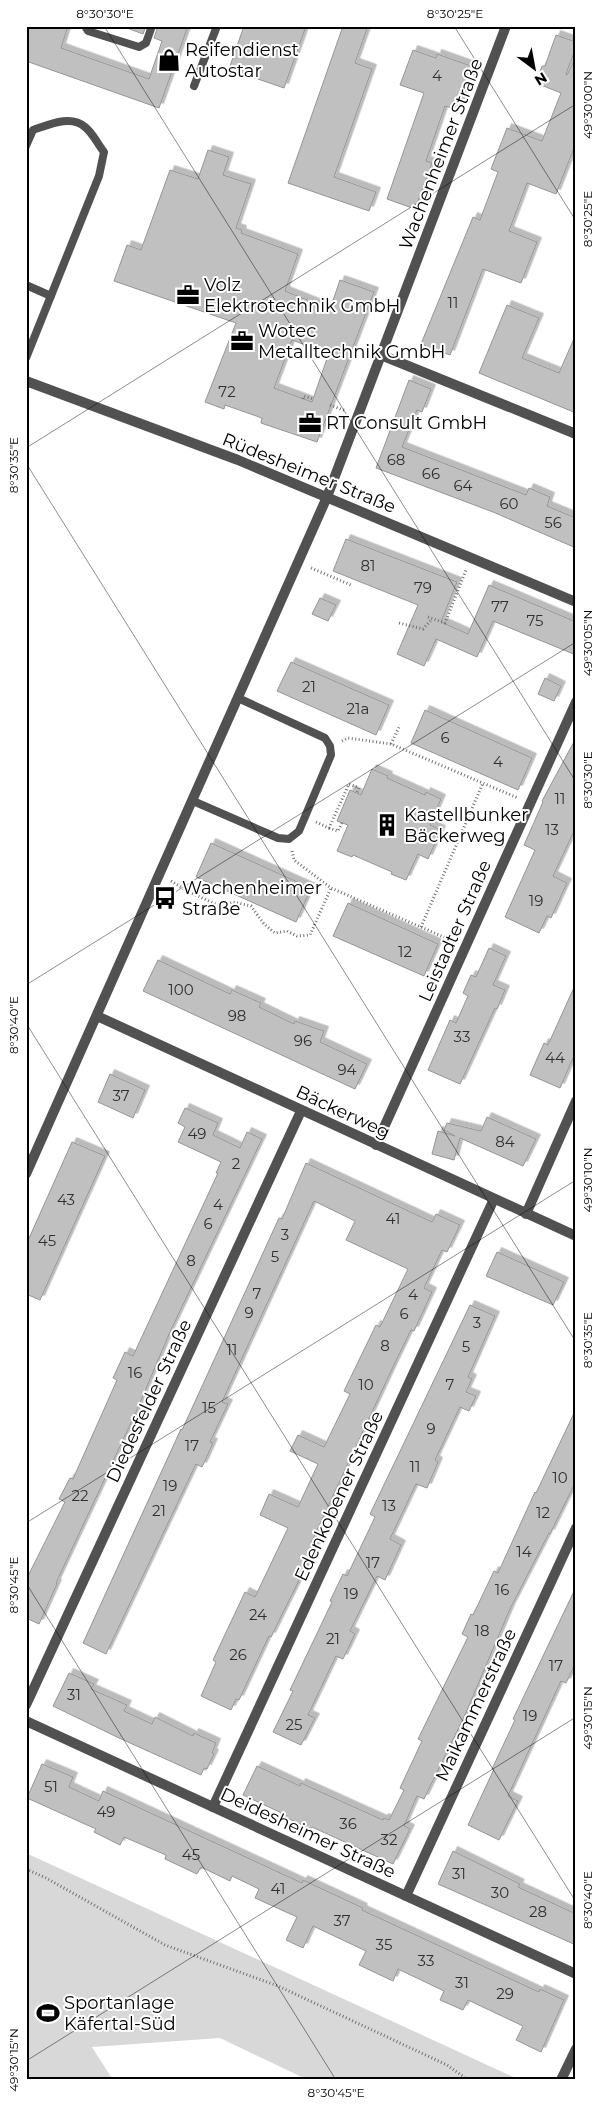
<svg xmlns="http://www.w3.org/2000/svg" width="602" height="2106" font-family="Montserrat,sans-serif">
  <defs>
    <filter id="shadow"><feDropShadow dx="4.5" dy="-4.5" stdDeviation="0" flood-color="#0004"/></filter>
  </defs>
  <rect width="100%" height="100%" fill="#fff"/>
  <polygon fill="#d8d8d8" points="26,1853 520,2080 308,2080 220,2038 92,2047 113,2080 26,2080"/>
  <g fill="#c0c0c0" stroke="#959595" fill-rule="evenodd" filter="url(#shadow)">
    <polygon points="26,26 68,26 61,48 149,79 162,41 154,38 158,26 188,26 159,108 26,61"/>
    <polygon points="128,26 146,26 143,34 127,28"/>
    <polygon points="244,26 306,26 284,88 229,69"/>
    <polygon points="343,26 368,26 355,63 372,69 334,177 376,192 369,211 288,183"/>
    <polygon points="556,35 576,42 576,47 566,74 567,75 576,57 576,143 556,194 527,183 509,231 537,242 521,283 483,269 450,355 421,344 473,217 480,220 498,172 491,169 507,128 542,141 561,93 536,83 542,66 545,66"/>
    <polygon points="413,50 436,58 437,54 474,67 458,110 445,106 426,161 432,163 415,209 387,199 424,93 400,85"/>
    <path d="M208 150 229 157 223 175 251 184 236 228 242 230 241 233 298 254 285 291 330 309 340 280 374 292 317 442 261 423 262 418 225 405 224 409 205 402 236 323 114 281 127 245 141 250 170 170 198 179ZM292 340 311 347 330 350 312 402 274 388Z"/>
    <polygon points="507,305 539,318 522,358 559,373 576,334 576,413 479,373"/>
    <polygon points="409,380 431,389 422,412 417,410 402,447 526,495 529,488 550,497 547,506 576,518 576,548 493,512 376,468"/>
    <polygon points="346,539 457,582 441,622 468,634 489,585 576,622 576,655 493,621 477,657 436,639 424,666 397,654 418,605 333,571"/>
    <polygon points="320,598 336,605 328,621 312,614"/>
    <polygon points="291,662 389,705 376,735 277,691"/>
    <polygon points="545,678 561,686 554,701 538,694"/>
    <polygon points="425,710 532,758 518,790 411,743"/>
    <polygon points="576,738 576,827 553,876 567,883 551,918 547,916 539,933 505,917 535,850 524,845 543,802 542,801"/>
    <polygon points="372,769 388,776 387,778 425,795 426,792 441,799 430,825 441,830 428,859 418,854 406,880 391,874 392,872 353,855 352,857 337,851 348,825 337,821 350,790 361,795"/>
    <polygon points="211,843 311,888 296,922 196,877"/>
    <polygon points="348,903 438,944 424,976 333,936"/>
    <polygon points="489,948 506,956 493,985 505,990 497,1009 495,1008 460,1084 428,1070 450,1020 456,1023 468,996 463,993 471,975 476,977"/>
    <polygon points="158,960 230,994 232,990 261,1003 259,1007 294,1024 295,1021 324,1031 320,1042 367,1064 355,1089 143,991"/>
    <polygon points="576,983 576,1051 560,1088 530,1075 544,1043 548,1045"/>
    <polygon points="110,1074 145,1090 133,1118 98,1102"/>
    <polygon points="185,1108 218,1123 213,1135 240,1148 247,1132 262,1139 170,1332 137,1410 56,1583 57,1584 39,1624 26,1618 26,1580 65,1502 59,1499 70,1478 73,1479 117,1380 113,1378 125,1352 133,1356 218,1173 216,1173 221,1162 178,1142 185,1127 178,1123"/>
    <polygon points="487,1117 536,1139 523,1166 460,1138 454,1160 432,1154 438,1131 455,1136 444,1130 447,1123 481,1131"/>
    <polygon points="72,1142 105,1156 40,1300 26,1294 26,1245"/>
    <polygon points="306,1163 432,1222 436,1214 460,1225 447,1252 442,1250 424,1288 432,1292 414,1331 411,1330 393,1367 311,1543 316,1546 271,1637 269,1636 239,1700 236,1699 231,1710 201,1696 216,1662 213,1660 245,1592 255,1597 288,1528 260,1515 269,1494 298,1507 318,1464 290,1451 298,1435 324,1447 350,1394 344,1391 376,1325 380,1327 408,1269 346,1240 355,1221 314,1201 222,1402 228,1404 210,1442 213,1443 205,1461 202,1467 196,1464 106,1654 83,1643 181,1429 182,1430 279,1218 282,1219"/>
    <polygon points="497,1252 564,1282 553,1305 486,1276"/>
    <polygon points="470,1305 495,1316 468,1377 472,1379 466,1392 476,1396 469,1411 460,1407 435,1460 438,1462 427,1488 416,1484 390,1539 401,1545 385,1580 377,1576 350,1631 355,1634 343,1659 336,1656 308,1715 315,1718 301,1745 273,1732 293,1691 290,1690 332,1602 330,1601 343,1574 347,1576 375,1517 370,1514"/>
    <polygon points="576,1409 576,1481 550,1534 549,1533 510,1609 465,1715 424,1799 417,1796 404,1826 410,1829 393,1864 312,1827 311,1829 285,1817 286,1815 243,1795 257,1766 300,1786 301,1783 383,1820 384,1818 389,1820 404,1790 400,1788 422,1741 418,1739 468,1637 462,1634 471,1614 473,1615 494,1571 498,1573 535,1492 536,1493"/>
    <polygon points="576,1587 576,1662 566,1683 561,1681 508,1796 518,1801 499,1840 468,1825 494,1769 492,1769 515,1720 513,1719"/>
    <polygon points="69,1673 94,1684 91,1689 127,1705 124,1711 152,1724 155,1717 193,1736 194,1733 216,1743 212,1753 214,1754 207,1769 204,1768 201,1775 119,1738 53,1706"/>
    <polygon points="42,1764 73,1777 69,1787 99,1801 103,1791 302,1883 303,1880 363,1908 362,1910 539,1992 540,1989 564,2000 541,2052 516,2040 523,2026 468,2000 463,2010 440,2000 444,1991 398,1969 393,1981 359,1965 366,1951 313,1926 303,1948 286,1940 297,1917 255,1898 259,1889 232,1876 230,1881 201,1867 197,1874 165,1859 166,1855 124,1837 120,1845 94,1832 96,1829 27,1798"/>
    <polygon points="453,1851 520,1884 518,1887 576,1914 576,1945 438,1884"/>
  </g>
  <g fill="none" stroke-linecap="round" stroke-linejoin="round">
    <g stroke="#737373" stroke-width="3" stroke-dasharray="1 2.5" stroke-linecap="butt">
      <polyline points="303,399 304,396 313,399"/>
      <polyline points="330,405 346,411"/>
      <polyline points="311,568 351,585"/>
      <polyline points="428,617 445,623 466,570"/>
      <polyline points="399,623 423,629 432,619"/>
      <polyline points="342,741 348,738 391,744 518,798"/>
      <polyline points="391,744 400,725"/>
      <polyline points="316,822 329,828 349,784 359,788 357,793"/>
      <polyline points="329,828 338,831 342,823"/>
      <polyline points="292,851 294,860 331,888 453,941"/>
      <polyline points="171,881 189,892 222,907 233,902 251,906 264,924 275,933 287,931 297,936 310,935 331,888"/>
      <polyline points="421,927 483,783"/>
      <polyline points="26,1869 46,1878 165,1945 278,1986 447,2065 468,2080"/>
    </g>
    <g stroke="#515151" stroke-width="8">
      <polyline points="85,26 88,31 139,47 146,43 152,26"/>
      <polyline points="194,86 217,26"/>
      <path d="M26 146 33 130C48 125 71 114 85 127 93 133 98 145 104 152L99 176 26 358"/>
      <polyline points="26,285 51,296"/>
      <polyline points="193,801 278,838 289,839 299,831 331,755 330,746 325,738 238,698"/>
    </g>
    <g stroke="#515151" stroke-width="10">
      <polyline points="381,355 576,434"/>
      <polyline points="26,381 238,460 576,602"/>
      <polyline points="97,1016 576,1236"/>
      <polyline points="376,1145 576,702"/>
      <polyline points="26,1174 327,497 506,26"/>
      <polyline points="526,1214 576,1101"/>
      <polyline points="26,1705 301,1111"/>
      <polyline points="26,1721 576,1974"/>
      <polyline points="213,1807 494,1199"/>
      <polyline points="406,1896 576,1528"/>
      <polyline points="561,2080 576,2049"/>
    </g>
  </g>
  <path fill="none" stroke="#000" stroke-width="1" stroke-opacity="0.45" d="M104 26 576 782M454 26 576 221M26 448 576 104M26 463 576 1342M26 985 576 642M26 1023 576 1902M26 1523 576 1180M26 1583 336 2080M26 2061 576 1717"/>
  <defs>
    <symbol id="shop-bare" viewBox="-9 -9 18 18"><path d="M-5-2.5h2.3a2.7 3.5 0 0 1 5.4 0H5L5.5 6h-11ZM-1.5-2.5h3a1.5 2.3 0 0 0-3 0Z" fill="#000" stroke="#fff" stroke-width="2.5" paint-order="stroke"/></symbol>
    <symbol id="office-bare" viewBox="-9 -9 18 18"><path d="M-6-3h4V-5.5h4V-3h4V5H-6ZM-1-4.5V-3h2v-1.5ZM-6 0V1H6V0Z" fill="#000" stroke="#fff" stroke-width="2.5" paint-order="stroke"/></symbol>
    <symbol id="building-bare" viewBox="-9 -9 18 18"><path d="M-4-6H4V6H1V3H-1V6H-4ZM-2.5-4.3h1.7v1.8h-1.7ZM.8-4.3h1.7v1.8H.8ZM-2.5-1h1.7V.8h-1.7ZM.8-1h1.7V.8H.8Z" fill="#000" stroke="#fff" stroke-width="2.5" paint-order="stroke"/></symbol>
    <symbol id="bus-bare" viewBox="-9 -9 18 18"><path d="M-5-6H5V4H4V6H2V4H-2V6H-4V4H-5ZM-3.5-4V0h7V-4ZM-3.5 1.2v1.5H-2V1.2ZM2 1.2v1.5H3.5V1.2Z" fill="#000" stroke="#fff" stroke-width="2.5" paint-order="stroke"/></symbol>
    <symbol id="stadium-bare" viewBox="-9 -9 18 18"><path d="M0-5a6.5 5 0 1 0 0 10a6.5 5 0 1 0 0-10ZM-3.5-1.8h7v3.6h-7Z" fill="#000" stroke="#fff" stroke-width="2.5" paint-order="stroke"/></symbol>
  </defs>
  <g fill-rule="evenodd">
    <use href="#shop-bare" x="153" y="44" width="32" height="32"/>
    <use href="#office-bare" x="172" y="279" width="32" height="32"/>
    <use href="#office-bare" x="226" y="325" width="32" height="32"/>
    <use href="#office-bare" x="294" y="407" width="32" height="32"/>
    <use href="#building-bare" x="371" y="809" width="32" height="32"/>
    <use href="#bus-bare" x="149" y="882" width="32" height="32"/>
    <use href="#stadium-bare" x="32" y="1997" width="32" height="32"/>
  </g>
  <g text-anchor="middle" stroke-width="4" stroke-linejoin="round" paint-order="stroke">
    <g font-size="15" fill="#303030">
      <text x="437" y="81">4</text>
      <text x="453" y="308">11</text>
      <text x="227" y="397">72</text>
      <text x="396" y="465">68</text>
      <text x="431" y="479">66</text>
      <text x="463" y="491">64</text>
      <text x="509" y="509">60</text>
      <text x="553" y="528">56</text>
      <text x="368" y="571">81</text>
      <text x="423" y="593">79</text>
      <text x="500" y="612">77</text>
      <text x="535" y="626">75</text>
      <text x="309" y="692">21</text>
      <text x="358" y="714">21a</text>
      <text x="445" y="743">6</text>
      <text x="498" y="767">4</text>
      <text x="560" y="804">11</text>
      <text x="552" y="835">13</text>
      <text x="536" y="906">19</text>
      <text x="405" y="957">12</text>
      <text x="181" y="995">100</text>
      <text x="237" y="1021">98</text>
      <text x="462" y="1042">33</text>
      <text x="303" y="1046">96</text>
      <text x="555" y="1063">44</text>
      <text x="347" y="1075">94</text>
      <text x="121" y="1101">37</text>
      <text x="197" y="1139">49</text>
      <text x="505" y="1147">84</text>
      <text x="236" y="1169">2</text>
      <text x="66" y="1205">43</text>
      <text x="218" y="1210">4</text>
      <text x="393" y="1224">41</text>
      <text x="208" y="1229">6</text>
      <text x="285" y="1240">3</text>
      <text x="47" y="1246">45</text>
      <text x="275" y="1262">5</text>
      <text x="191" y="1266">8</text>
      <text x="257" y="1299">7</text>
      <text x="413" y="1300">4</text>
      <text x="249" y="1318">9</text>
      <text x="404" y="1319">6</text>
      <text x="477" y="1328">3</text>
      <text x="385" y="1351">8</text>
      <text x="466" y="1352">5</text>
      <text x="232" y="1355">11</text>
      <text x="135" y="1378">16</text>
      <text x="366" y="1390">10</text>
      <text x="450" y="1390">7</text>
      <text x="209" y="1413">15</text>
      <text x="431" y="1434">9</text>
      <text x="192" y="1451">17</text>
      <text x="415" y="1472">11</text>
      <text x="560" y="1483">10</text>
      <text x="170" y="1491">19</text>
      <text x="80" y="1501">22</text>
      <text x="389" y="1511">13</text>
      <text x="159" y="1516">21</text>
      <text x="543" y="1518">12</text>
      <text x="524" y="1557">14</text>
      <text x="373" y="1568">17</text>
      <text x="502" y="1595">16</text>
      <text x="351" y="1599">19</text>
      <text x="258" y="1620">24</text>
      <text x="482" y="1636">18</text>
      <text x="333" y="1644">21</text>
      <text x="238" y="1660">26</text>
      <text x="556" y="1671">17</text>
      <text x="74" y="1700">31</text>
      <text x="530" y="1721">19</text>
      <text x="294" y="1730">25</text>
      <text x="51" y="1792">51</text>
      <text x="106" y="1817">49</text>
      <text x="348" y="1829">36</text>
      <text x="389" y="1845">32</text>
      <text x="191" y="1860">45</text>
      <text x="459" y="1879">31</text>
      <text x="278" y="1894">41</text>
      <text x="500" y="1898">30</text>
      <text x="538" y="1917">28</text>
      <text x="342" y="1926">37</text>
      <text x="384" y="1950">35</text>
      <text x="426" y="1966">33</text>
      <text x="462" y="1988">31</text>
      <text x="505" y="1999">29</text>
    </g>
    <g font-size="18" fill="#000" stroke="#fff" text-anchor="start">
      <text x="185" y="56">Reifendienst<tspan x="185" dy="21">Autostar</tspan></text>
      <text x="204" y="291">Volz<tspan x="204" dy="21">Elektrotechnik GmbH</tspan></text>
      <text x="258" y="337">Wotec<tspan x="258" dy="21">Metalltechnik GmbH</tspan></text>
      <text x="326" y="429">RT Consult GmbH</text>
      <text x="404" y="821">Kastellbunker<tspan x="404" dy="21">Bäckerweg</tspan></text>
      <text x="182" y="894">Wachenheimer<tspan x="182" dy="21">Straße</tspan></text>
      <text x="64" y="2009">Sportanlage<tspan x="64" dy="21">Käfertal-Süd</tspan></text>
    </g>
    <g font-size="18" fill="#000" stroke="#fff">
      <text transform="translate(441 154) rotate(-69)" y="6">Wachenheimer Straße</text>
      <text transform="translate(309 473) rotate(22)" y="6">Rüdesheimer Straße</text>
      <text transform="translate(455 931) rotate(-66)" y="6">Leistadter Straße</text>
      <text transform="translate(343 1112) rotate(25)" y="6">Bäckerweg</text>
      <text transform="translate(149 1401) rotate(-65)" y="6">Diedesfelder Straße</text>
      <text transform="translate(339 1496) rotate(-65)" y="6">Edenkobener Straße</text>
      <text transform="translate(476 1705) rotate(-65)" y="6">Maikammerstraße</text>
      <text transform="translate(308 1833) rotate(25)" y="6">Deidesheimer Straße</text>
    </g>
  </g>
  <rect width="602" height="2106" fill="none" stroke="#ffffff" stroke-width="55"/>
  <g transform="translate(534 68) rotate(148)" stroke="#ffffff" stroke-width="4" paint-order="stroke">
  <path d="M0-4L9 19L0 12L-9 19Z" fill="#000000"/>
  <text y="-8" font-size="14" font-weight="bold" text-anchor="middle" fill="#000000">N</text>
  </g>
  <rect x="28" y="28" width="546" height="2050" fill="none" stroke="#000" stroke-width="2"/>
  <g font-size="12" text-anchor="middle" fill="#000">
    <text x="105" y="18">8°30'30"E</text>
    <text x="455" y="18">8°30'25"E</text>
    <text transform="translate(588 105) rotate(-90)" y="4">49°30'00"N</text>
    <text transform="translate(588 219) rotate(-90)" y="4">8°30'25"E</text>
    <text transform="translate(14 465) rotate(-90)" y="4">8°30'35"E</text>
    <text transform="translate(588 643) rotate(-90)" y="4">49°30'05"N</text>
    <text transform="translate(588 780) rotate(-90)" y="4">8°30'30"E</text>
    <text transform="translate(14 1025) rotate(-90)" y="4">8°30'40"E</text>
    <text transform="translate(588 1180) rotate(-90)" y="4">49°30'10"N</text>
    <text transform="translate(588 1340) rotate(-90)" y="4">8°30'35"E</text>
    <text transform="translate(14 1585) rotate(-90)" y="4">8°30'45"E</text>
    <text transform="translate(588 1718) rotate(-90)" y="4">49°30'15"N</text>
    <text transform="translate(588 1900) rotate(-90)" y="4">8°30'40"E</text>
    <text transform="translate(14 2060) rotate(-90)" y="4">49°30'15"N</text>
    <text x="336" y="2097">8°30'45"E</text>
  </g>
</svg>
